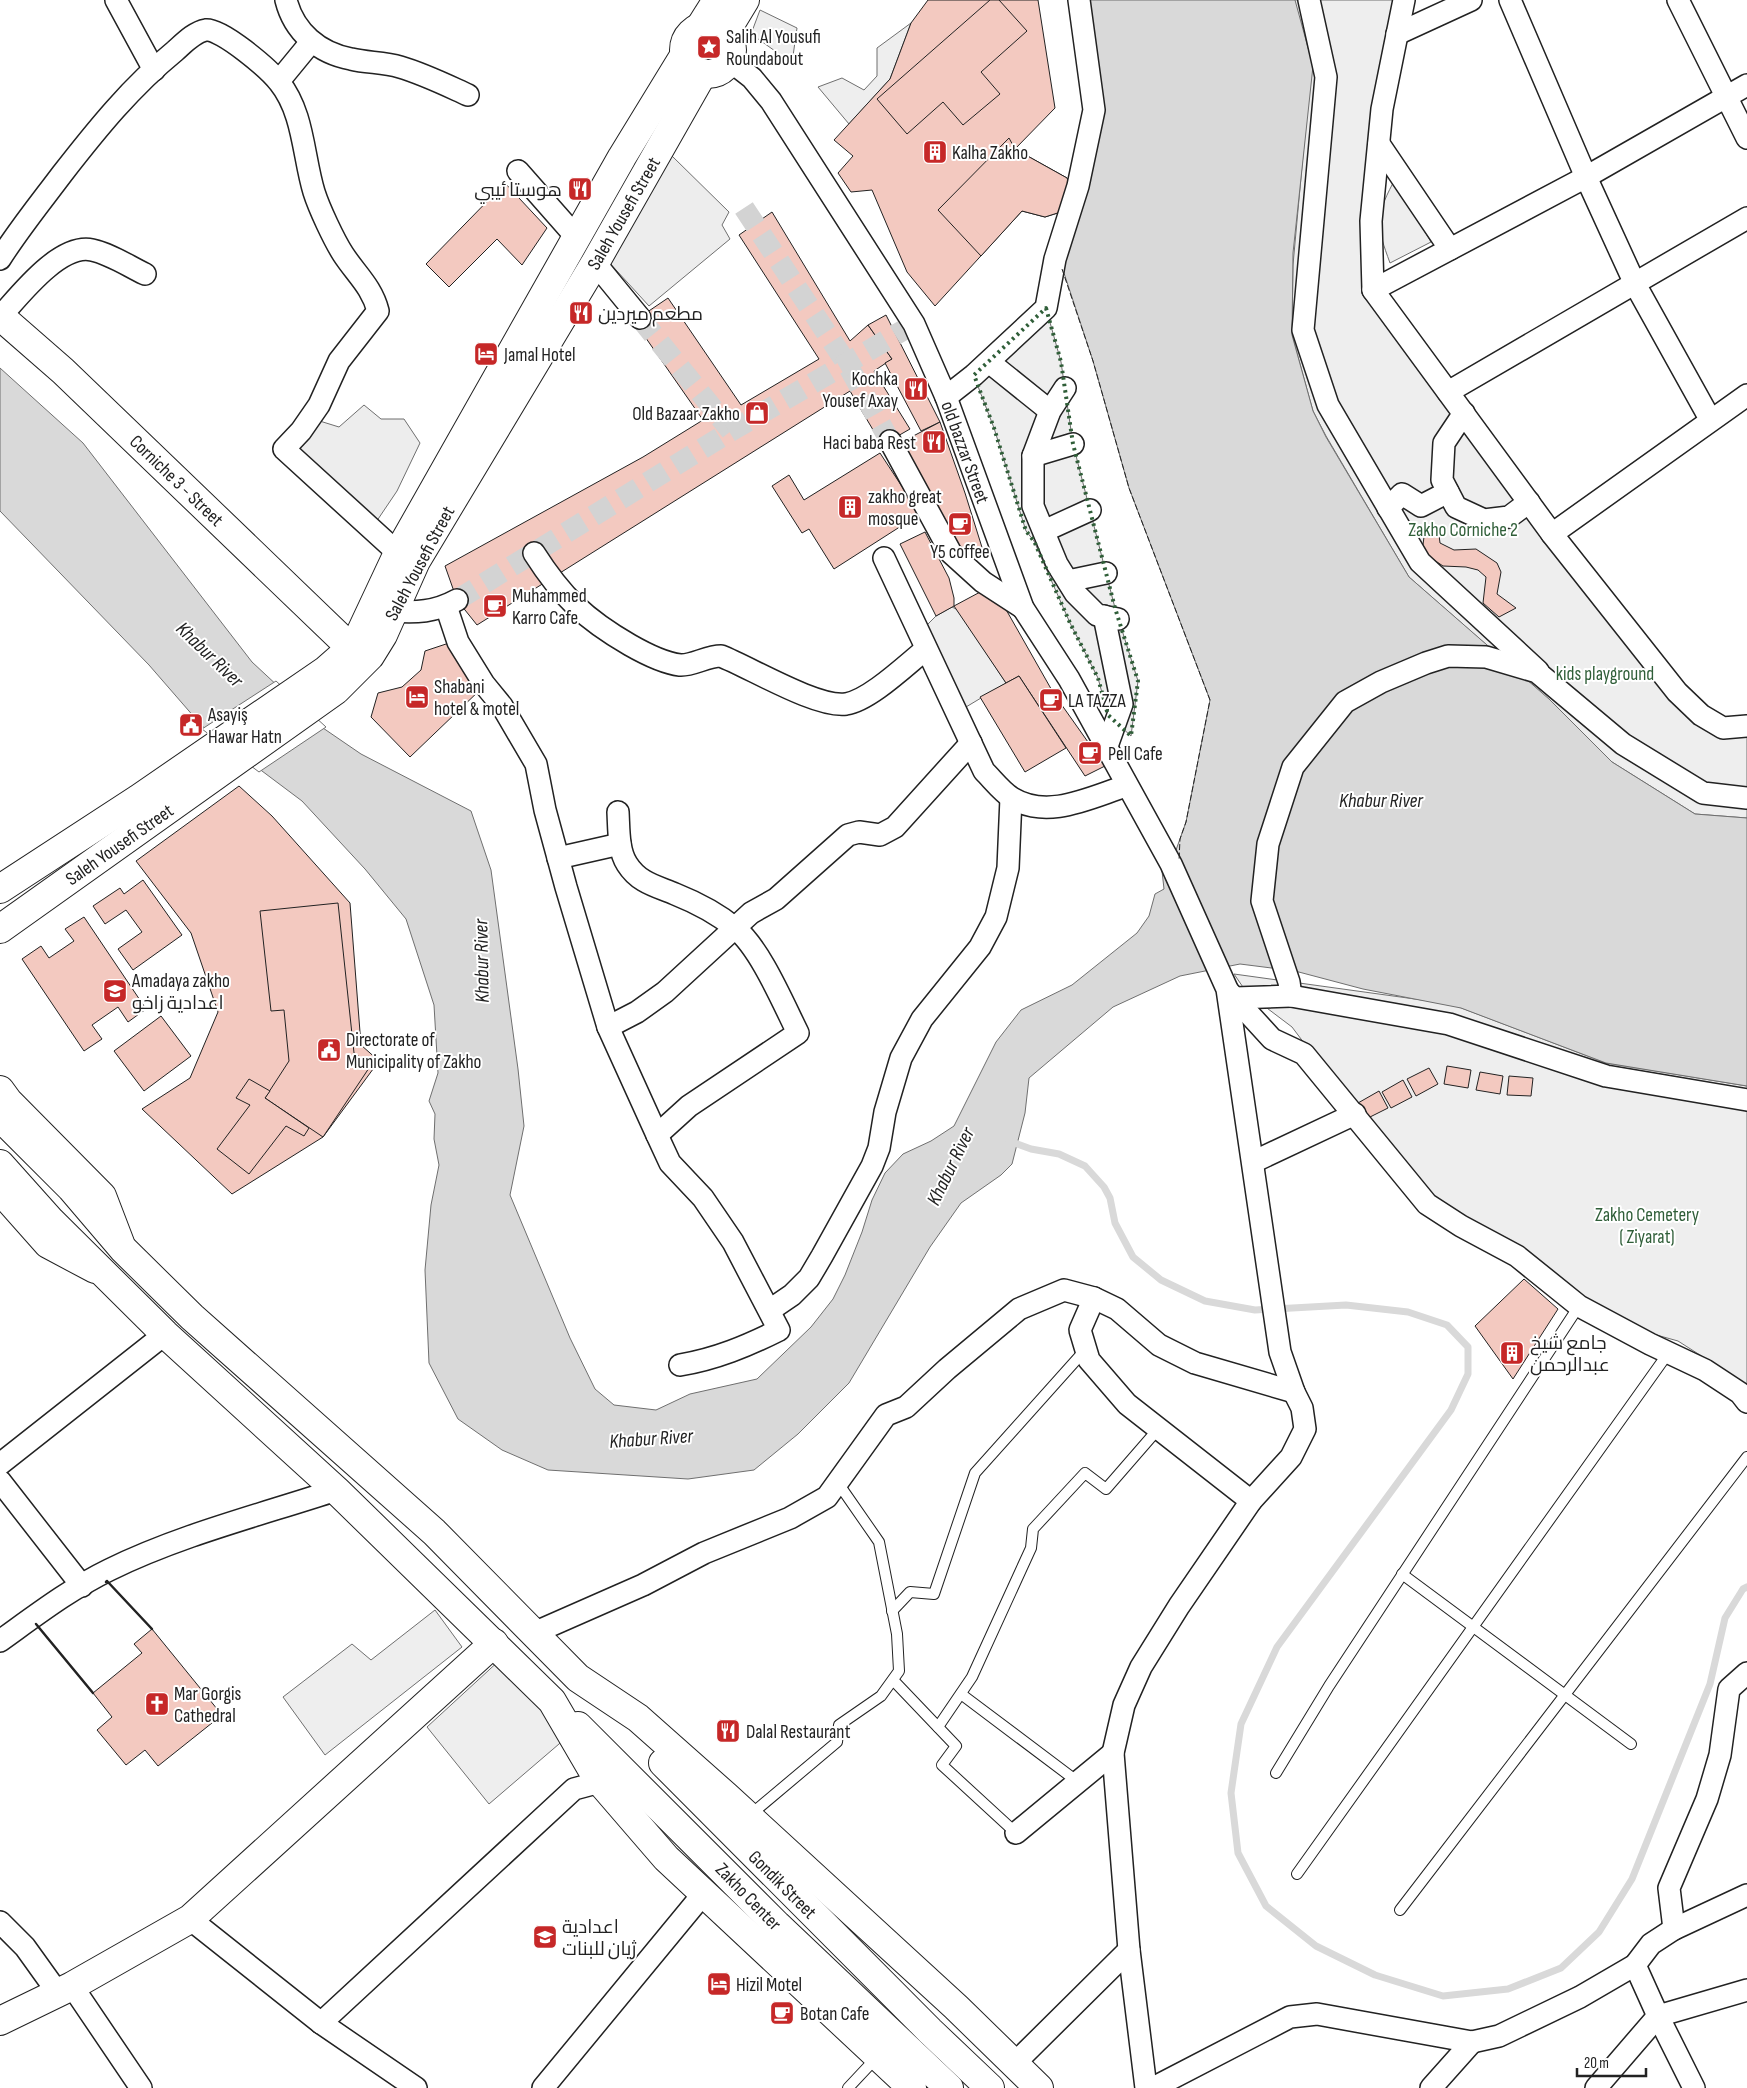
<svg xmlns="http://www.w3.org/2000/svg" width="1747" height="2088" font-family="'Sofia Sans Condensed',Cairo,sans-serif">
  <rect width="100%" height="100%" fill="#fff"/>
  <g fill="#eee" stroke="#6f6f6f">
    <polygon points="1293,0 1404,0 1374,290 1701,715 1747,726 1747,818 1695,814 1612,762 1546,697 1409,577 1326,436 1313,411 1292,335 1293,265 1311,67"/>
    <polygon points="760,10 797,28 792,63 751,34"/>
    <polygon points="911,23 890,79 849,124 818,87 842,78 864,90 877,76 877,48"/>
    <path d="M1393 183 1405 198 1431 242 1390 263C1377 227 1374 219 1393 183Z"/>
    <polygon points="1046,308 1061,362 1073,444 1115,608 1138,681 1131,736 1108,715 1098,678 1070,623 1034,541 1026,531 994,428 974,376"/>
    <polygon points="952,607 958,610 1006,683 961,710 922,630 936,616"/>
    <polygon points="1234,974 1451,1004 1606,1063 1747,1086 1747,1385 1678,1341 1635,1329 1416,1192 1292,1027 1247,993"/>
    <polygon points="435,1610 462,1647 325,1755 283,1697 352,1644 371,1660"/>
    <polygon points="502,1658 566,1738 489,1804 427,1727"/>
  </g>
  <g fill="#ededed" stroke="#6f6f6f">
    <polygon points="672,156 729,212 722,225 730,239 649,306 606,259"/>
    <polygon points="364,405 381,419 404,419 420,443 397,491 368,534 288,458 310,418 339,427"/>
  </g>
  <polygon fill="#d9d9d9" stroke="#6f6f6f" points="1087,0 1295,0 1313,66 1293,253 1292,335 1313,411 1326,437 1409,577 1549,699 1612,762 1695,814 1747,818 1747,1086 1606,1063 1461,1008 1363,989 1295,971 1240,964 1180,976 1113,1007 1029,1078 1025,1113 1012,1164 1001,1175 961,1203 930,1247 849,1383 798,1434 754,1470 688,1479 548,1470 502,1450 458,1419 429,1363 425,1270 431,1205 439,1165 434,1139 435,1114 429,1101 438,1073 434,1005 406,919 365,869 302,801 202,726 149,665 0,511 0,368 83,443 252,662 323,728 361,754 471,811 491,870 518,1069 524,1126 510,1195 570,1338 595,1389 614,1405 656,1410 690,1394 757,1379 811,1327 833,1299 845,1275 862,1232 872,1200 885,1173 903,1154 931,1141 954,1126 996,1042 1021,1010 1072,985 1137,933 1149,916 1155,894 1164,889 1162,871 1171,864 1186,822 1210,700 1129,488 1093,361 1062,267 1103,109"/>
  <polygon fill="#fff" stroke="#6f6f6f" points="276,681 326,727 259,772 202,729"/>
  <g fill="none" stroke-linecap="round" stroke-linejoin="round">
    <polyline stroke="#d9d9d9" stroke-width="7" points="1009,1141 1031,1149 1059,1154 1085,1166 1104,1187 1110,1198 1115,1223 1133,1257 1161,1280 1205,1301 1255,1310 1346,1305 1408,1312 1447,1325 1468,1347 1468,1374 1451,1410 1277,1647 1241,1724 1231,1793 1238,1853 1266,1906 1316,1946 1375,1975 1443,1996 1508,1989 1561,1968 1599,1932 1632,1879 1710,1684 1725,1618 1743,1589 1747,1587"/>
  </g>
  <g fill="#f3c9c0" stroke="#222">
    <polygon points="928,0 1038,0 1055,108 1015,149 1067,178 1072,192 1067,210 1045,217 1022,211 935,306 907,272 872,190 851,192 838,173 853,156 834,140 890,79 911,23"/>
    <polygon points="990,0 999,0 1027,31 981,72 1000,94 963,125 943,102 907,134 877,99"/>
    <polygon points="1009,138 1015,149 1067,178 1072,192 1067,210 1045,217 1022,211 981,256 938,210"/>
    <polygon points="505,183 547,228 522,265 497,239 449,287 426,264"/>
    <polygon points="772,212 850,341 868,325 892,359 874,371 910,429 882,445 850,391 477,625 457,600 445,566 643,457 703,420 634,321 668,298 741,405 819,359 739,235"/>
    <polygon points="886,315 940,422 921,431 885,363 892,359 868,325"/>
    <polygon points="940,422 965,493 985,557 965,552 949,536 898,444"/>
    <polygon points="880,453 920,514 834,569 809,529 802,533 772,486 789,475 804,500"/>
    <polygon points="1438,527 1440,543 1454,550 1476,549 1497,563 1501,572 1497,594 1516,608 1499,617 1483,603 1486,577 1478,570 1466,567 1443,566 1422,552 1424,537"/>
    <polygon points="925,532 949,578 954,598 954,606 936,616 900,544"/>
    <polygon points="982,591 1000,599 1054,694 1105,766 1085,776 1019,676 1006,683 954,606"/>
    <polygon points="452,642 482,688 410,757 371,717 378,693 402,687 421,670 425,651"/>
    <polygon points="1019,676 1066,748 1025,772 980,697"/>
    <polygon points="239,786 272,816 350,903 361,1045 379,1061 323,1137 232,1194 142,1109 190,1078 218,1012 191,933 136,861"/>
    <polygon points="143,880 182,935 133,970 118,949 142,932 126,910 105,924 93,906 120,888 124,894"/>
    <polygon points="338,903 354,1053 371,1065 323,1137 265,1098 289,1061 284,1010 271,1011 260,911"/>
    <polygon points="84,917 146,1009 128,1022 118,1007 92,1025 102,1039 84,1051 22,959 41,946 49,958 74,941 65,929"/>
    <polygon points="161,1016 191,1056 144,1091 114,1051"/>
    <polygon points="1447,1066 1471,1070 1468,1088 1444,1084"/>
    <polygon points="1429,1068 1438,1084 1416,1096 1407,1079"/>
    <polygon points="1480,1072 1503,1076 1500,1094 1476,1090"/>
    <polygon points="1509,1076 1533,1078 1531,1096 1507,1095"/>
    <polygon points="249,1079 270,1091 265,1098 309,1128 304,1136 286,1126 249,1174 217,1149 250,1105 236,1098"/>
    <polygon points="1403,1080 1412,1097 1391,1108 1382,1092"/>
    <polygon points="1379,1091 1388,1108 1366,1119 1358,1103"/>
    <polygon points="1524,1279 1558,1309 1513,1379 1475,1326"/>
    <polygon points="152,1629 222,1715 158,1766 145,1750 126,1765 97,1730 112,1717 93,1693 142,1653 134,1644"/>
  </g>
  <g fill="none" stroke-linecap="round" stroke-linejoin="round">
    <g stroke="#d3d3d3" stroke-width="21" stroke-dasharray="21 11" stroke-linecap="butt">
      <polyline points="744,208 847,364 890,441"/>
      <polyline points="640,318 731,431"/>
      <polyline points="457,600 731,431 914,324"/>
    </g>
    <defs>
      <g id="lane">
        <polyline points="1402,1574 1631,1744"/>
        <polyline points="892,1611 910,1592 934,1594 975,1473 1086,1349"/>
        <polyline points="893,1680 956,1746 942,1765 1016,1833"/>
        <polyline points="961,1694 1078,1782"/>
        <polyline points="938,1727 972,1677 1031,1548 1033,1529 1085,1473 1106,1489 1159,1428"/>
        <polyline points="1276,1773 1329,1686 1579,1306"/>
        <polyline points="749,1816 837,1742 839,1725 881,1696 899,1671 897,1634 879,1542 838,1483"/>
        <polyline points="1297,1874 1669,1352"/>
        <polyline points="1400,1910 1747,1457"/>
        <polyline points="848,2088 878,2056"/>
      </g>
      <g id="street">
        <polyline points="116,0 154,70"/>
        <path d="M286 0C294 32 319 53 351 59 367 63 384 62 400 67 424 74 446 85 468 95"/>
        <polyline points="1309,0 1326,77 1303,330 1328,405 1420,562 1538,671"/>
        <polyline points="1404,0 1382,109 1371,221 1373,290 1552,534 1677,692 1701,715 1723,728 1747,726"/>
        <polyline points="1510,0 1586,177 1635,284 1710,419"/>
        <polyline points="1678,0 1747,138"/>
        <polyline points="1397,34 1471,0"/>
        <polyline points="729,60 752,78 771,101 914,324 946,397 1023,608 1069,679 1171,864 1227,989 1280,1352 1294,1392 1302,1408 1305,1429 1291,1457 1251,1501 1179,1606 1141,1667 1124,1705 1113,1753 1129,1950 1146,2088"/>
        <polyline points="279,81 311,42"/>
        <polyline points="1379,144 1450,249"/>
        <polyline points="518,171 577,238"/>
        <path d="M0 259C19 229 41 202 62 174 97 129 131 87 175 51 183 44 194 32 206 30 221 28 269 69 279 82 304 113 303 156 314 192 319 208 334 240 343 254 356 274 372 287 378 311L339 361 319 405 301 431 284 449 398 553"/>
        <polyline points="595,263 640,318"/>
        <polyline points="1373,290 1586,177 1747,85"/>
        <path d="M1 316C20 295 60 243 92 250 111 254 128 266 145 274"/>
        <polyline points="989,362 1050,411"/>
        <polyline points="1065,388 1050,411 1033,456 1033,506 1057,564 1075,593 1097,615 1118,619"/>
        <polyline points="1448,392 1747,218"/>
        <polyline points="946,397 974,375 1046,308 1055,259 1078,186 1094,110 1079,0"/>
        <polyline points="1464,413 1444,443 1442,480 1456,507 1484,520 1509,517 1529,502"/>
        <polyline points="890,441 951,553 983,582 1023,608"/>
        <polyline points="1033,456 1073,444"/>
        <polyline points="1388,508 1402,494 1421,506 1448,492"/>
        <polyline points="1044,531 1090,510"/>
        <polyline points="1552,534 1747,395"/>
        <path d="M534 553C562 597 585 619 630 645 644 653 663 663 680 665 692 666 707 656 721 656 751 668 817 708 846 704 870 700 906 665 926 649"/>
        <path d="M884 558 984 771C993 780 1002 792 1012 798 1048 820 1091 797 1126 786"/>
        <polyline points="1068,581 1106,573"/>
        <path d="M446 606 458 642 484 684 502 706 536 764 545 810 566 887 608 1027 657 1135 670 1163 703 1198 733 1242 779 1330C747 1346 716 1359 680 1365"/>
        <path d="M392 611C416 613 435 612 457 600"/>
        <polyline points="1104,616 1122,704 1106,749"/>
        <path d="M618 812C619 829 618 850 627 864 639 883 656 886 675 894 695 902 718 914 735 928 760 948 783 1003 798 1033L689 1106 657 1135"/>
        <polyline points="558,858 620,844"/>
        <polyline points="1229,992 1272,1039 1304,1054 1427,1204 1461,1226 1517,1256 1579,1306 1650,1344 1705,1370 1740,1393 1747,1402"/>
        <polyline points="1291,996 1449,1024 1606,1076 1747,1100"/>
        <polyline points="1235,998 1291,996 1289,982 1262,901 1268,844 1293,767 1345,702 1381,682 1426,663 1448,656 1486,657 1537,672 1623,744 1703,793 1747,798"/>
        <polyline points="608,1027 637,1012 665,992 751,913 776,899 848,835 859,832 880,835 895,827 971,743"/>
        <polyline points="1253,1162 1355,1114"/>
        <polyline points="1094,1298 1080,1330 1089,1360 1127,1404 1251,1501"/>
        <polyline points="770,1310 792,1295 809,1278 822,1256 872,1166 879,1148 885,1112 901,1058 922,1019 980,947 996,917 1008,868 1011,798"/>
        <polyline points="0,1464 165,1334"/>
        <polyline points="0,1481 82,1586"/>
        <polyline points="536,1632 643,1585 704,1553 790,1518 827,1497 886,1415 906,1407 947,1369 1019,1309 1064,1290 1094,1298 1117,1309 1159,1345 1195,1363 1294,1392"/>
        <path d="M0 1641C35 1616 70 1589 109 1570 180 1535 260 1515 336 1490"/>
        <polyline points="1016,1833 1113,1753"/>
        <polyline points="190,1919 321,2023 416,2088"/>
        <polyline points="0,1922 25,1947 58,1993"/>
        <polyline points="1674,1929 1669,1888 1707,1799 1720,1755 1729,1689 1747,1673"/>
        <polyline points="1635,1965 1658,2016 1694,2088"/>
        <polyline points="72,1986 141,2088"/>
        <polyline points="321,2023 574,1789 600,1782"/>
        <polyline points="1014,2064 1129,1950"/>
        <polyline points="543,2088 703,1894"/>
        <polyline points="1153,2088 1290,2017 1317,2014 1472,2042 1499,2036 1580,1997 1635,1965 1651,1944 1674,1929 1747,1895"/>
        <polyline points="1431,2088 1472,2042"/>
        <polyline points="1596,2088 1658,2016 1747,1990"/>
      </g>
      <g id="secondary">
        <circle cx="708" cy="50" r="24"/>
        <polyline points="700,27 717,0"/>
        <polyline points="725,33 745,0"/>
        <polyline points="0,316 63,371 351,648"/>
        <polyline points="0,889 138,799 326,670 351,648 360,634 398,553 622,157 685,54"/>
        <polyline points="0,929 336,690 370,656 383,635 416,561 595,263 703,73"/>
        <polyline points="0,2021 72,1986 190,1919 494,1643"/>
      </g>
      <g id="primary">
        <polyline points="0,1090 8,1101 102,1196 120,1243"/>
        <polyline points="0,1190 48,1244 95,1269"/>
      </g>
      <g id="highway">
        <polyline points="0,1117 71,1188 123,1249 192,1317 434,1532 578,1678 638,1718 726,1796 956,2007 1039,2088"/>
        <polyline points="0,1164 51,1221 165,1334 336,1490 552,1701 597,1778 666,1858 912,2088"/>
        <polyline points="578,1726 777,1925 949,2088"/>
        <polyline points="663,1763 930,2031 990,2088"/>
      </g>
    </defs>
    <use href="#lane" stroke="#222" stroke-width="12"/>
    <use href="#street" stroke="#222" stroke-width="24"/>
    <use href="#secondary" stroke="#222" stroke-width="30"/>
    <use href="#primary" stroke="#222" stroke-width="30"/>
    <use href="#highway" stroke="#222" stroke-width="30"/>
    <use href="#lane" stroke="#fff" stroke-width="10"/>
    <use href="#street" stroke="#fff" stroke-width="21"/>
    <use href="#secondary" stroke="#fff" stroke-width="28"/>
    <use href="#primary" stroke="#fff" stroke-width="28"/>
    <use href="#highway" stroke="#fff" stroke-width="28"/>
    <polygon stroke="#2f5e38" stroke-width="4" stroke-dasharray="2.5 4" stroke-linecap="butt" points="1046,308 1061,362 1073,444 1115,608 1138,681 1131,736 1108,715 1098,678 1070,623 1034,541 1026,531 994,428 974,375"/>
    <polyline stroke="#222" stroke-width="1" stroke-dasharray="6 2.5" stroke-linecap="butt" points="1062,269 1093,361 1129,488 1210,700 1186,822 1180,839 1179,861"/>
    <g stroke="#222" stroke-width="2.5">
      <polyline points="106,1582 107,1581 152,1629"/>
      <polyline points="36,1624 93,1693"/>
    </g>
  </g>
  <defs>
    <symbol id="sight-square" viewBox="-11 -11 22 22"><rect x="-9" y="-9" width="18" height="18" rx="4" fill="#c62828" stroke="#fff"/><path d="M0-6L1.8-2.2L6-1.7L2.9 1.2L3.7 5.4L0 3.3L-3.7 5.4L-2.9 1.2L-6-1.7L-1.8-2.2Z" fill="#fff"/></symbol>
    <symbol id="building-square" viewBox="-11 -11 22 22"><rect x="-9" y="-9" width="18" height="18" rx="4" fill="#c62828" stroke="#fff"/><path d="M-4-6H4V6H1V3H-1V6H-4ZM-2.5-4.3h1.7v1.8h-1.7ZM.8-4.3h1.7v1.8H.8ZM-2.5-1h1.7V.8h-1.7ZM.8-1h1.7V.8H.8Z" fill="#fff"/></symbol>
    <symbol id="restaurant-square" viewBox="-11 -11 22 22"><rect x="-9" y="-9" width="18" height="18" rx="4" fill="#c62828" stroke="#fff"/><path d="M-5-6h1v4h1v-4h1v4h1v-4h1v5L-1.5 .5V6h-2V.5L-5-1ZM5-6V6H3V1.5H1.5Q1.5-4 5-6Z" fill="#fff"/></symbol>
    <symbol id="hotel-square" viewBox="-11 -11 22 22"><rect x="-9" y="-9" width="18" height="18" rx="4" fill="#c62828" stroke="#fff"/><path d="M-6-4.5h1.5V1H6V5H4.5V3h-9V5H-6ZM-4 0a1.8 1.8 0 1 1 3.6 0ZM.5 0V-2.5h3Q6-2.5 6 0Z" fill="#fff"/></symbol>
    <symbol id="shop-square" viewBox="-11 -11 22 22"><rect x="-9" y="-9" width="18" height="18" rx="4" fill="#c62828" stroke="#fff"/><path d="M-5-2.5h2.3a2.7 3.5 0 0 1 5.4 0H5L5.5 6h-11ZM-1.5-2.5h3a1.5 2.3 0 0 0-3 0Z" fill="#fff"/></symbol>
    <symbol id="cafe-square" viewBox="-11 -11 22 22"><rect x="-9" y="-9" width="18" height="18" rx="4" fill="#c62828" stroke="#fff"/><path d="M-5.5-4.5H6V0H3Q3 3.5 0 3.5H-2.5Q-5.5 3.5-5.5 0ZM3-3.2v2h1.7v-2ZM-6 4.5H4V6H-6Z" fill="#fff"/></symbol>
    <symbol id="civic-square" viewBox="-11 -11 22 22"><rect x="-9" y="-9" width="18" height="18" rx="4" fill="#c62828" stroke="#fff"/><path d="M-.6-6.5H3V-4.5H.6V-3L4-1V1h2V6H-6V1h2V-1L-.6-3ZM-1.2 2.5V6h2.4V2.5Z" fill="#fff"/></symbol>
    <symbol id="school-square" viewBox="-11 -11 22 22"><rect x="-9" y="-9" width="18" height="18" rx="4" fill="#c62828" stroke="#fff"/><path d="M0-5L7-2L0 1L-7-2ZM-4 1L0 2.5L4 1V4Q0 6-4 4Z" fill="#fff"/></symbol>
    <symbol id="church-square" viewBox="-11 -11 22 22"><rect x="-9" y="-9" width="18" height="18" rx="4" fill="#c62828" stroke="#fff"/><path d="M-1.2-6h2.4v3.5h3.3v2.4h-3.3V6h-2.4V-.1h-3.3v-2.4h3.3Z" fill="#fff"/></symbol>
  </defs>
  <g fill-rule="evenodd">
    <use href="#sight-square" x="695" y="33" width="28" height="28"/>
    <use href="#building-square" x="921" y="138" width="28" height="28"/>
    <use href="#restaurant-square" x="566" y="175" width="28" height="28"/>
    <use href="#restaurant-square" x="567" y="299" width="28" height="28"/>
    <use href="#hotel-square" x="472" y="340" width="28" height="28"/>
    <use href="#restaurant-square" x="902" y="375" width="28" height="28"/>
    <use href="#shop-square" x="743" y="399" width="28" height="28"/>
    <use href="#restaurant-square" x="920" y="428" width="28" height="28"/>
    <use href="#building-square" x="836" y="493" width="28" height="28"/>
    <use href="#cafe-square" x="946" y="510" width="28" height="28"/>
    <use href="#cafe-square" x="481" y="592" width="28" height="28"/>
    <use href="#hotel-square" x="403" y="683" width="28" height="28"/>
    <use href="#cafe-square" x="1037" y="686" width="28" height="28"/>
    <use href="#civic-square" x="177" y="711" width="28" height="28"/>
    <use href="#cafe-square" x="1076" y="739" width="28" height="28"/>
    <use href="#school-square" x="101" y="977" width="28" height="28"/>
    <use href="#civic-square" x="315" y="1036" width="28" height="28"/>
    <use href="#building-square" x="1498" y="1339" width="28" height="28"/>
    <use href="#church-square" x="143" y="1690" width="28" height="28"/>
    <use href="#restaurant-square" x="714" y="1717" width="28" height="28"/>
    <use href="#school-square" x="531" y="1923" width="28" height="28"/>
    <use href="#hotel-square" x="705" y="1970" width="28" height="28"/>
    <use href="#cafe-square" x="768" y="1999" width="28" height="28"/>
  </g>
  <g text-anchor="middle" stroke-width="4" stroke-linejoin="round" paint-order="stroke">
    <g font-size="19" fill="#222" stroke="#fff" text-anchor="start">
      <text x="726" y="43">Salih Al Yousufi<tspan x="726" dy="22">Roundabout</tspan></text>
      <text x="952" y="159">Kalha Zakho</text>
      <text x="562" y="196" text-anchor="end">هوستا ئيبي</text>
      <text x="598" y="320">مطعم ميردين</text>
      <text x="504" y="361">Jamal Hotel</text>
      <text x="898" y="385" text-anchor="end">Kochka<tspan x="898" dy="22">Yousef Axay</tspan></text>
      <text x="740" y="420" text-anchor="end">Old Bazaar Zakho</text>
      <text x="916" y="449" text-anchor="end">Haci baba Rest</text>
      <text x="868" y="503">zakho great<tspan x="868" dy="22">mosque</tspan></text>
      <text x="960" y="558" text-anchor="middle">Y5 coffee</text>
      <text x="512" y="602">Muhammed<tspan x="512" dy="22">Karro Cafe</tspan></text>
      <text x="434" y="693">Shabani<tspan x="434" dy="22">hotel &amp; motel</tspan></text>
      <text x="1068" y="707">LA TAZZA</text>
      <text x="208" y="721">Asayiş<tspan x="208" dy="22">Hawar Hatn</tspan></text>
      <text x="1108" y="760">Pell Cafe</text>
      <text x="132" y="987">Amadaya zakho<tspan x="132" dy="22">اعدادية زاخو</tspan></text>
      <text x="346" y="1046">Directorate of<tspan x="346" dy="22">Municipality of Zakho</tspan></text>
      <text x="1530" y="1349">جامع شيخ<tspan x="1530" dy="22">عبدالرحمن</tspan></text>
      <text x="174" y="1700">Mar Gorgis<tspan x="174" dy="22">Cathedral</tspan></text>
      <text x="746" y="1738">Dalal Restaurant</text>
      <text x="562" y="1933">اعدادية<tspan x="562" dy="22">ژیان للبنات</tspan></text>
      <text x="736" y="1991">Hizil Motel</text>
      <text x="800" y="2020">Botan Cafe</text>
    </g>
    <g font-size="19" fill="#222" stroke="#fff">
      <text transform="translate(623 213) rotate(-60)" y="7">Saleh Yousefi Street</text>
      <text transform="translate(966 452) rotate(70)" y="7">old bazzar Street</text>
      <text transform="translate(177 480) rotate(44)" y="7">Corniche 3 - Street</text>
      <text transform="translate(419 563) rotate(-62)" y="7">Saleh Yousefi Street</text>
      <text transform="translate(119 844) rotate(-35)" y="7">Saleh Yousefi Street</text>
      <text transform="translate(783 1884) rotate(45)" y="7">Gondik Street</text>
      <text transform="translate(749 1896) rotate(46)" y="7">Zakho Center</text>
    </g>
    <g font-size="19" fill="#2f5e38" stroke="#fff">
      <text x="1463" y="536">Zakho Corniche 2</text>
      <text x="1605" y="680">kids playground</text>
      <text x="1647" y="1221">Zakho Cemetery<tspan x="1647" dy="22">( Ziyarat)</tspan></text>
    </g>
    <g font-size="20" font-style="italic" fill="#222" stroke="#fff">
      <text transform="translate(210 654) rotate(44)" y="7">Khabur River</text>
      <text x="1381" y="807">Khabur River</text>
      <text transform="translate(481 961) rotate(-91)" y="7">Khabur River</text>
      <text transform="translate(950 1166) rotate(-64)" y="7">Khabur River</text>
      <text transform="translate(651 1438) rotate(-4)" y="7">Khabur River</text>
    </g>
  </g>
  <path d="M1577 2068v8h69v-8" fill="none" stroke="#222222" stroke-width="2.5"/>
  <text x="1584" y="2068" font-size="15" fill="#222222" stroke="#ffffff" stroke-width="4" paint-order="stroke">20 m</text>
</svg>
